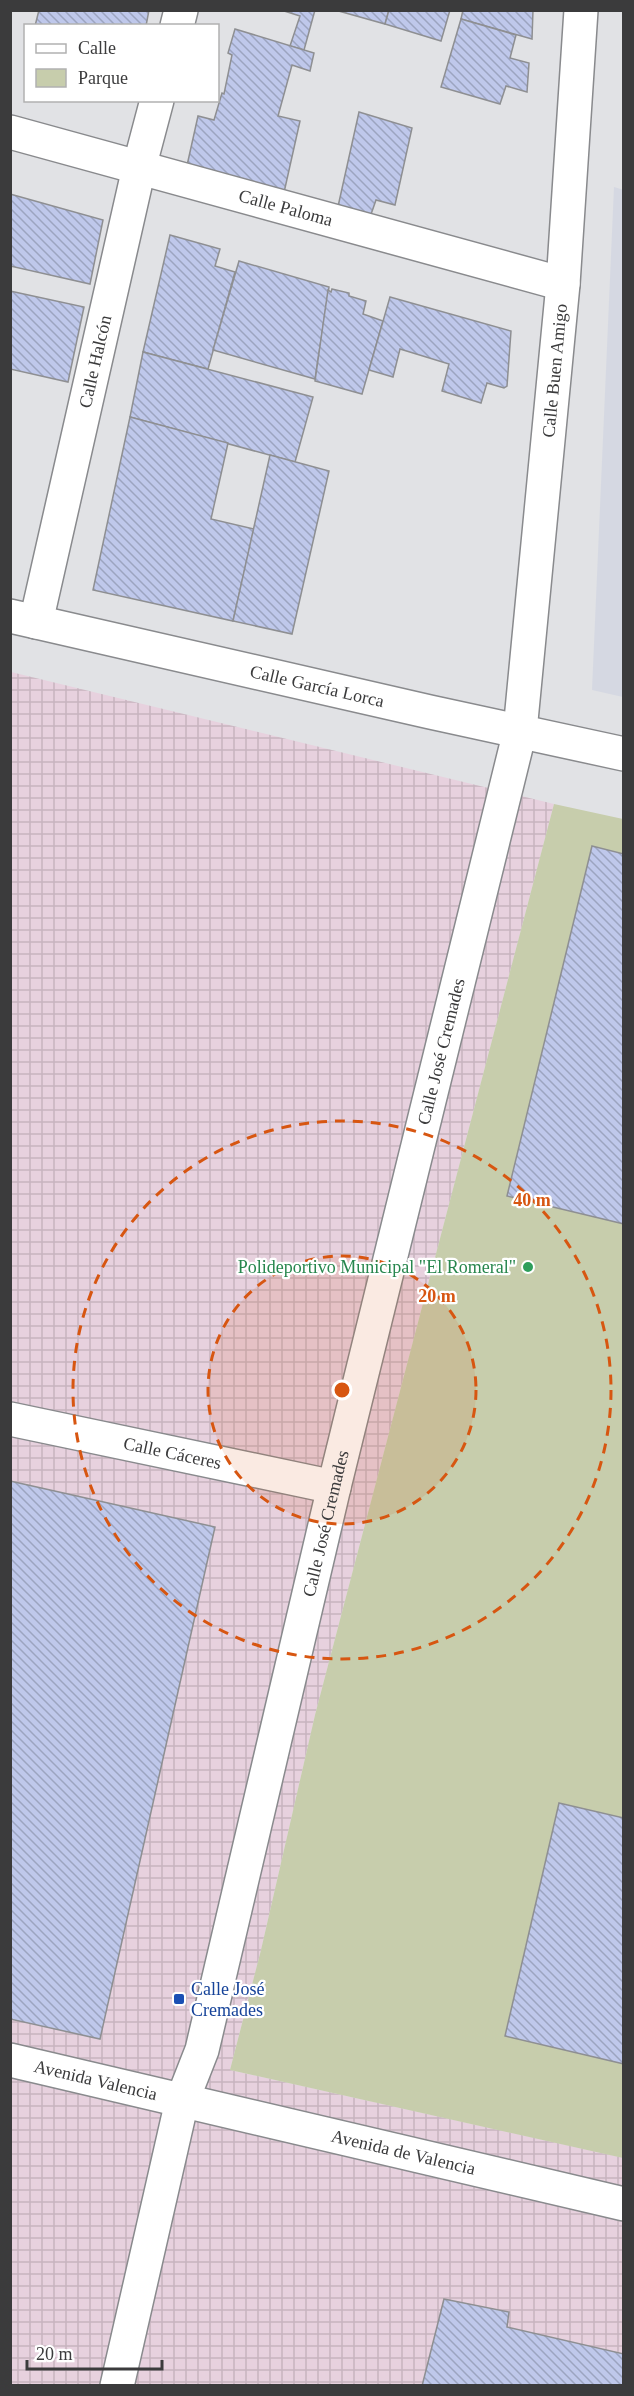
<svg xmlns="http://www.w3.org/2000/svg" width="634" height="2396" font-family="'Times New Roman',serif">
  <defs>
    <pattern id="industrial-grid" width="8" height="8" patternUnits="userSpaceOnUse" patternTransform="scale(1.5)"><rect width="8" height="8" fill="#e7d1de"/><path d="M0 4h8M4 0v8" fill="none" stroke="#c7b4bf"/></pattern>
    <pattern id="building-back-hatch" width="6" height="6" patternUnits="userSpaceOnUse" patternTransform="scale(1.5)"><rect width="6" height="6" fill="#bfc8eb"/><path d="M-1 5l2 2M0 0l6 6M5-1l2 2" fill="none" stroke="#9ca4c0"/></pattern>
  </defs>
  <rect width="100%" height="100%" fill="#e1e2e5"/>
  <polygon fill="url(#industrial-grid)" points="11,672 554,804 315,1715 261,1950 230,2070 624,2158 623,2385 11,2386"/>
  <polygon fill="#d5d8e2" points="614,187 624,190 623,697 592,690"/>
  <polygon fill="#c7cdac" points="554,804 623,819 623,2158 230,2070 261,1950 315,1715"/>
  <g fill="url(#building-back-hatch)" stroke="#8e8f92" stroke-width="1.5">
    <polygon points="39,10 149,10 146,26 35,26"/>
    <polygon points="281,10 315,10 304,50 290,46 300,16"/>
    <polygon points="335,10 389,10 385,24"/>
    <polygon points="389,10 450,10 441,41 385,24"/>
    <polygon points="463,10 533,10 532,39 461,19"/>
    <polygon points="461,19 516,35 510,58 529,63 527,92 506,86 500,104 441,87"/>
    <polygon points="235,29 314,53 310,71 292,65 278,116 300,121 283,197 186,170 198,116 214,120 222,93 224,94 232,55 228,53"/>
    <polygon points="359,112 412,128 395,205 376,200 369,220 337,211"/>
    <polygon points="10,194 103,220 90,284 10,266"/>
    <polygon points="170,235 220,249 215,266 235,272 208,369 143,352"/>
    <polygon points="239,261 329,287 315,379 213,350"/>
    <polygon points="332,289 349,293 349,296 366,301 363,314 383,321 362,394 315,381 328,290 331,292"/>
    <polygon points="10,291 84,307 68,382 10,369"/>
    <polygon points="390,297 511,331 507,386 504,388 487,383 481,403 442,391 449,364 400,349 393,377 369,370"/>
    <polygon points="143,352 313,397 295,462 130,417"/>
    <polygon points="130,417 228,443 211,519 254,529 233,621 93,590"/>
    <polygon points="270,455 329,471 292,634 233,621"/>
    <polygon points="592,846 624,854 624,1224 507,1196"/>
    <polygon points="10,1481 215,1527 100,2039 10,2019"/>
    <polygon points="559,1803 624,1818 624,2064 505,2036"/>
    <polygon points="444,2299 509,2312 507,2327 624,2354 624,2386 422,2386"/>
  </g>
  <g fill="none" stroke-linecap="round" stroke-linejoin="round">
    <defs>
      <g id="minor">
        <polyline points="177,26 181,10"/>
        <path id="s1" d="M10 132 563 284"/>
        <path id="s2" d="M10 616 430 712 624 754"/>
        <path id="s3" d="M36 622 139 168 157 100"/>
        <path id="s4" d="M10 1419 334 1487"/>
        <path id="s5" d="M10 2060 624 2204"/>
        <path id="s6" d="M117 2386 182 2101 202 2050 334 1487 520 731 563 284 581 10"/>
      </g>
    </defs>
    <use href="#minor" stroke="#898a8d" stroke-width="36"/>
    <use href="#minor" stroke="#fff" stroke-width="33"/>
  </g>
  <circle cx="342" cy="1390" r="134" fill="#d75611" fill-opacity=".12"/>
  <g fill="none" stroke="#d75611" stroke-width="3" stroke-dasharray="10 8">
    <circle cx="342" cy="1390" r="134"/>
    <circle cx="342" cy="1390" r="269"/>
  </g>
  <circle fill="#2e9e5b" stroke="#fff" stroke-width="2" cx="528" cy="1267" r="6"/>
  <rect fill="#1a4fb4" stroke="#fff" stroke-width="2" x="173" y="1993" width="12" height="12" rx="3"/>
  <g text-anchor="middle" stroke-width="4.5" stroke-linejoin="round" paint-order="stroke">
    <g font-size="18" fill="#3b3b3c" stroke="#fff">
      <text dy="6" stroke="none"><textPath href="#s1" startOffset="286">Calle Paloma</textPath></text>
      <text dy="6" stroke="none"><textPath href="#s3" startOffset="267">Calle Halcón</textPath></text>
      <text dy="6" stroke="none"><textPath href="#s6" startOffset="2066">Calle Buen Amigo</textPath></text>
      <text dy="6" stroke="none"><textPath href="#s2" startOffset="315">Calle García Lorca</textPath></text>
      <text dy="6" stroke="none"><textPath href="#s6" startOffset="1374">Calle José Cremades</textPath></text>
      <text dy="6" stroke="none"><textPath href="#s4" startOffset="166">Calle Cáceres</textPath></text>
      <text dy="6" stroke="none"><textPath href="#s6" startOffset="888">Calle José Cremades</textPath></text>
      <text dy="6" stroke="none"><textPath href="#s5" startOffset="88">Avenida Valencia</textPath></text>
      <text dy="6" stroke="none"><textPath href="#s5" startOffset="404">Avenida de Valencia</textPath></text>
    </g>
    <g font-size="18" fill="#27864d" stroke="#fff" text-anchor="end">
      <text x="516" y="1273">Polideportivo Municipal "El Romeral"</text>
    </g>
    <g font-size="18" fill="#164399" stroke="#fff" text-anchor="start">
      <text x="191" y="1995">Calle José<tspan x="191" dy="21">Cremades</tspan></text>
    </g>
  </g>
  <circle cx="342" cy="1390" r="9" fill="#d75611" stroke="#fff" stroke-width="3"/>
  <g font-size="18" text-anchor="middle" font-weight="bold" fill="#d75611" stroke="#fff" stroke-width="4.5" stroke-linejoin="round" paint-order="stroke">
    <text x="532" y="1206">40 m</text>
    <text x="437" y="1302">20 m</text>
  </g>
  <rect width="634" height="2396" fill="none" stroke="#3b3b3c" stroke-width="24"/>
  <rect x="24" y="24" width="195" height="78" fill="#ffffff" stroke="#b1b1b1" stroke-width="1.5"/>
  <rect x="36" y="44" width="30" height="9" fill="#ffffff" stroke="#b1b1b1" stroke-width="1.5"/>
  <text x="78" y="54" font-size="18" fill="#3b3b3c">Calle</text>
  <rect x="36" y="69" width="30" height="18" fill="#c7cdac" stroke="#b1b1b1" stroke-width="1.5"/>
  <text x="78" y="84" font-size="18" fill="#3b3b3c">Parque</text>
  <path d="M27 2360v9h135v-9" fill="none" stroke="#3b3b3c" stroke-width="3"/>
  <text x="36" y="2360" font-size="18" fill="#3b3b3c" stroke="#ffffff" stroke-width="4.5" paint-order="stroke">20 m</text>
</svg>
